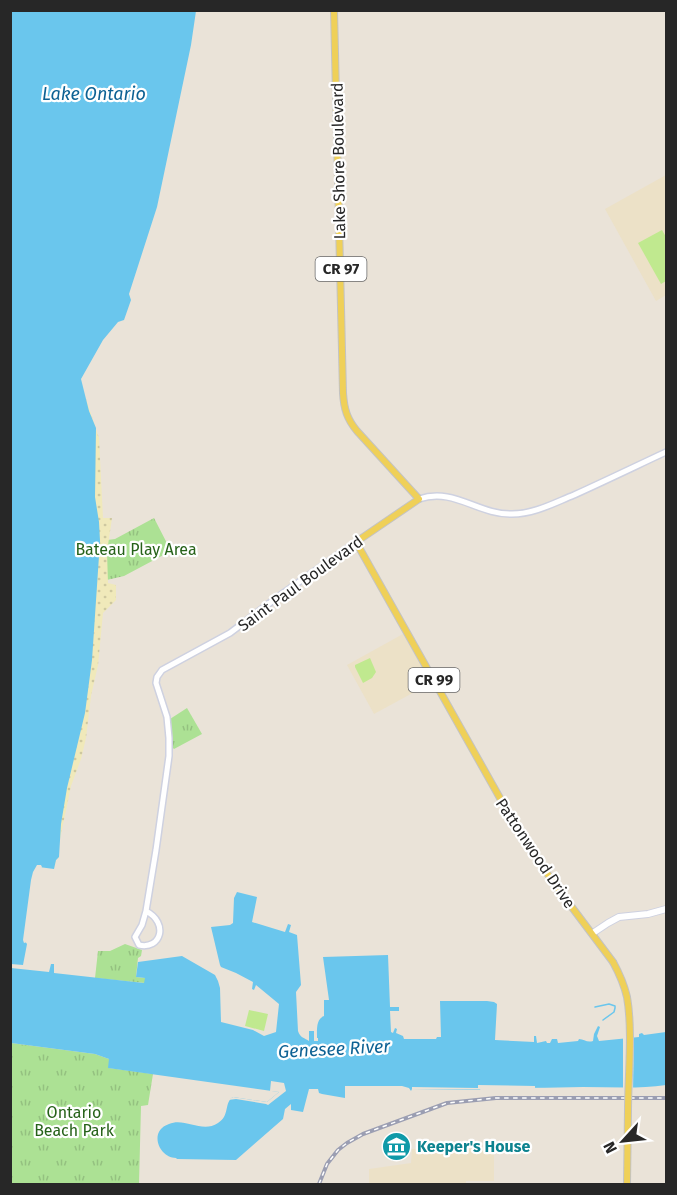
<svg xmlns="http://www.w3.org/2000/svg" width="677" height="1195" font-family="'Fira Sans',sans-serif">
  <defs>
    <pattern id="grass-tufts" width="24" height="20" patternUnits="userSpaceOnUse" patternTransform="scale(1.5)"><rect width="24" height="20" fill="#ace194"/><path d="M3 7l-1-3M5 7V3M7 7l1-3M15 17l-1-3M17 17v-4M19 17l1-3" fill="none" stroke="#94c180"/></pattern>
    <pattern id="sand-dots" width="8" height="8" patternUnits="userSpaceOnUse" patternTransform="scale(1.5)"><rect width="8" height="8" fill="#f0e9ba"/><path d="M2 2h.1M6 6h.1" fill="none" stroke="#cec8a0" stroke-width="1.8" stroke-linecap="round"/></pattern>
  </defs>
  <rect width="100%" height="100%" fill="#eae3d8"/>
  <g fill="#ece1c7">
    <polygon points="666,175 666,295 656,301 605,209"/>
    <polygon points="403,634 431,683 374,714 347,665"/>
    <polygon points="412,1149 494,1149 494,1181 466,1181 466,1184 369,1184 369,1169 411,1163"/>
  </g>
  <g fill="url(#grass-tufts)">
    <polygon points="154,518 171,551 124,576 98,582 100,541 115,539"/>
    <polygon points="187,708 202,734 174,749 172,747 170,719"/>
    <polygon points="125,944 142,950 141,956 138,958 136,977 145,978 145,983 95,978 98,951 110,951"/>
    <polygon points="11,1043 95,1054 109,1059 109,1068 153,1074 148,1105 141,1106 139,1184 11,1184"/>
  </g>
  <polygon fill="url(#sand-dots)" points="86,399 99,438 103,518 112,518 107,552 108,583 116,585 116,600 103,613 98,665 91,696 86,738 81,759 71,786 59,844 59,857 56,860 54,869"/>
  <g fill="#c0e98f">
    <polygon points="662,230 666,237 666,281 661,284 638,243"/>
    <polygon points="370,658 376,672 372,678 363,683 355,667 355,665"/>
    <polygon points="249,1010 268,1014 264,1031 245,1026"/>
  </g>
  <g fill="#6ac6ed">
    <polygon points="11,11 196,11 191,45 157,207 129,294 131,300 124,320 118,322 103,340 81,379 89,411 96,428 95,497 99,522 100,541 92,660 85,713 67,788 61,824 59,857 56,860 54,869 39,867 34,875 24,940 27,944 23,965 11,964"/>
    <path d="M237 892 257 897 252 922 285 932 288 924 291 925 289 932 297 935 301 985 296 992 298 1031C300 1038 305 1038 309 1041V1031H314V1041H318V1038H317C317 1030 316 1019 324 1016V1000H329L323 957 388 955 390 1007H399V1011H390L391 1032 393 1033 395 1028 397 1029 396 1033 403 1036 404 1039H436L437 1037H441L440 1001H487L494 1002 497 1004 495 1040 534 1042V1036H536L537 1043 546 1041 547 1043H550L552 1039H557L558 1043 578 1041 579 1039C584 1039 587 1043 593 1041L594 1034 598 1026 600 1027 597 1036 599 1041 639 1037V1034L642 1033 644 1035 666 1032V1085C639 1089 611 1087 583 1087 549 1088 515 1088 481 1088L480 1090 412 1089 411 1091 409 1088 402 1086H345V1098L322 1094 319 1093 318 1089H309L303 1112 291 1110V1104L285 1109 283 1119 236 1160 177 1159 176 1158C159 1158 148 1131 169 1124 185 1117 202 1134 218 1123 230 1116 224 1102 233 1097L267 1102 279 1092 108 1068 109 1059 95 1054 11 1043V968L49 972 51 964H54V973L144 983 145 978 136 977 138 962 182 956 215 975 218 981 220 988 221 1022 253 1030 264 1036 276 1032 279 1004 256 985 254 990 252 989 253 982 236 973 221 967 220 965 211 927 230 925 233 923 234 898Z"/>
  </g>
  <g fill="#eae3d8">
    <polygon points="37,865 41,865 42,867 36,877 33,904 26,940 27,942 24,943 23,940 31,880 33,872"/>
    <polygon points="634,1034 633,1091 623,1091 623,1035"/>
    <polygon points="271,1081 284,1083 286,1091 268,1105 266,1104 236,1099 228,1100 233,1097 267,1102 279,1092 270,1091"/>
    <polygon points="478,1085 535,1086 535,1090 412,1089 412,1087 478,1088"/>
  </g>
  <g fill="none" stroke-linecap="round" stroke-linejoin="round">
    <polyline stroke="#6ac6ed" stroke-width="1.5" points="595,1007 609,1004 615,1006 615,1008 614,1012 603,1020"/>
    <defs>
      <g id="tertiary">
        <path d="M419 499C454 487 478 515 512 514 534 514 554 503 574 495 605 481 636 466 666 452"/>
        <path d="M146 911C169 923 161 950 139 945L135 937 142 925 146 911 156 850 169 756V738L167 717 156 683 157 677 162 670 230 633 279 596 356 542"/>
      </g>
      <polyline id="secondary" points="593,933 608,923 619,917 648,914 666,909"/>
      <g id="primary">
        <path d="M334 10 343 393C344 409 347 419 357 431L419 499 356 542 514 823 532 852 556 886 613 962"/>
        <polyline points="627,1184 628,1111"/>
      </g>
    </defs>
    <use href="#tertiary" stroke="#ced1e0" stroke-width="8"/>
    <use href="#secondary" stroke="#ced1e0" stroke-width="8"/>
    <use href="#primary" stroke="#c3c3c3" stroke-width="8"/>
    <use href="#tertiary" stroke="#fff" stroke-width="5"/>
    <use href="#secondary" stroke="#fff" stroke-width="6"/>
    <use href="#primary" stroke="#efd058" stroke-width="6"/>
    <defs>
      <polyline id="rail" points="319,1184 327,1164 338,1150 347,1143 363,1134 447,1103 496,1098 666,1098"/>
    </defs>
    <use href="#rail" stroke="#9b9eb2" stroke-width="4"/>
    <use href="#rail" stroke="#fff" stroke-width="1.5" stroke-dasharray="4.5" stroke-linecap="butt"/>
    <defs>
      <path id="primary-bridge" d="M613 962C619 973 624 984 627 997 633 1031 628 1076 628 1111"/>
    </defs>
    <use href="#primary-bridge" stroke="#c3c3c3" stroke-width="8" stroke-linecap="butt"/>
    <use href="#primary-bridge" stroke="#efd058" stroke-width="6"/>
  </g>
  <defs>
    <symbol id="museum-disc" viewBox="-11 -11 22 22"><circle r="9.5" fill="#0f9aa8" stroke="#fff"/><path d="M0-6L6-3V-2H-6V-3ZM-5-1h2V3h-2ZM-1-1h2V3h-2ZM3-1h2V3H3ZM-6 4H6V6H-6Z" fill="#fff"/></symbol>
  </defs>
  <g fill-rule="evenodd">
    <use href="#museum-disc" x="380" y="1130" width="33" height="33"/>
  </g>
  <g text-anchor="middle" stroke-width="4.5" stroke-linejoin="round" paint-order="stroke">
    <g fill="#fff" stroke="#686868" stroke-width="1.5">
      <rect x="315.5" y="257" width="51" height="24" rx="4.5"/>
      <rect x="408.5" y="668" width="51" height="24" rx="4.5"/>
    </g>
    <g font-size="15" font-weight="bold" fill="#272727">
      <text x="341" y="274">CR 97</text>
      <text x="434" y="685">CR 99</text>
    </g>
    <g font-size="16" fill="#272727" stroke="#fff">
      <text transform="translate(338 161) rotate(-91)" y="6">Lake Shore Boulevard</text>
      <text transform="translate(300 583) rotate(-36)" y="6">Saint Paul Boulevard</text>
      <text transform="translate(536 853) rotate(56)" y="6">Pattonwood Drive</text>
    </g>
    <g font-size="16" fill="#266219" stroke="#fff">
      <text x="136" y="555">Bateau Play Area</text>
      <text x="74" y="1118">Ontario<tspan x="74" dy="18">Beach Park</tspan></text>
    </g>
    <g font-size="16" font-weight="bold" fill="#0d838f" stroke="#fff" text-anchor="start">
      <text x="417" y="1152">Keeper's House</text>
    </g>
    <g font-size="18" font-style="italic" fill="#0e6294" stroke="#fff">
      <text x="94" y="100">Lake Ontario</text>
      <text transform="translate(334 1049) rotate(-3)" y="6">Genesee River</text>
    </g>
  </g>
  <rect width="677" height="1195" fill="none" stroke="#272727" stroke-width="24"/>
  <g transform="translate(623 1141) rotate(243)" stroke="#ffffff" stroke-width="4.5" paint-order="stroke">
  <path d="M0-4.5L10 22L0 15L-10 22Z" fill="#272727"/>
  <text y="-9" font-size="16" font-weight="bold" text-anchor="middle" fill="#272727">N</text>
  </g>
</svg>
